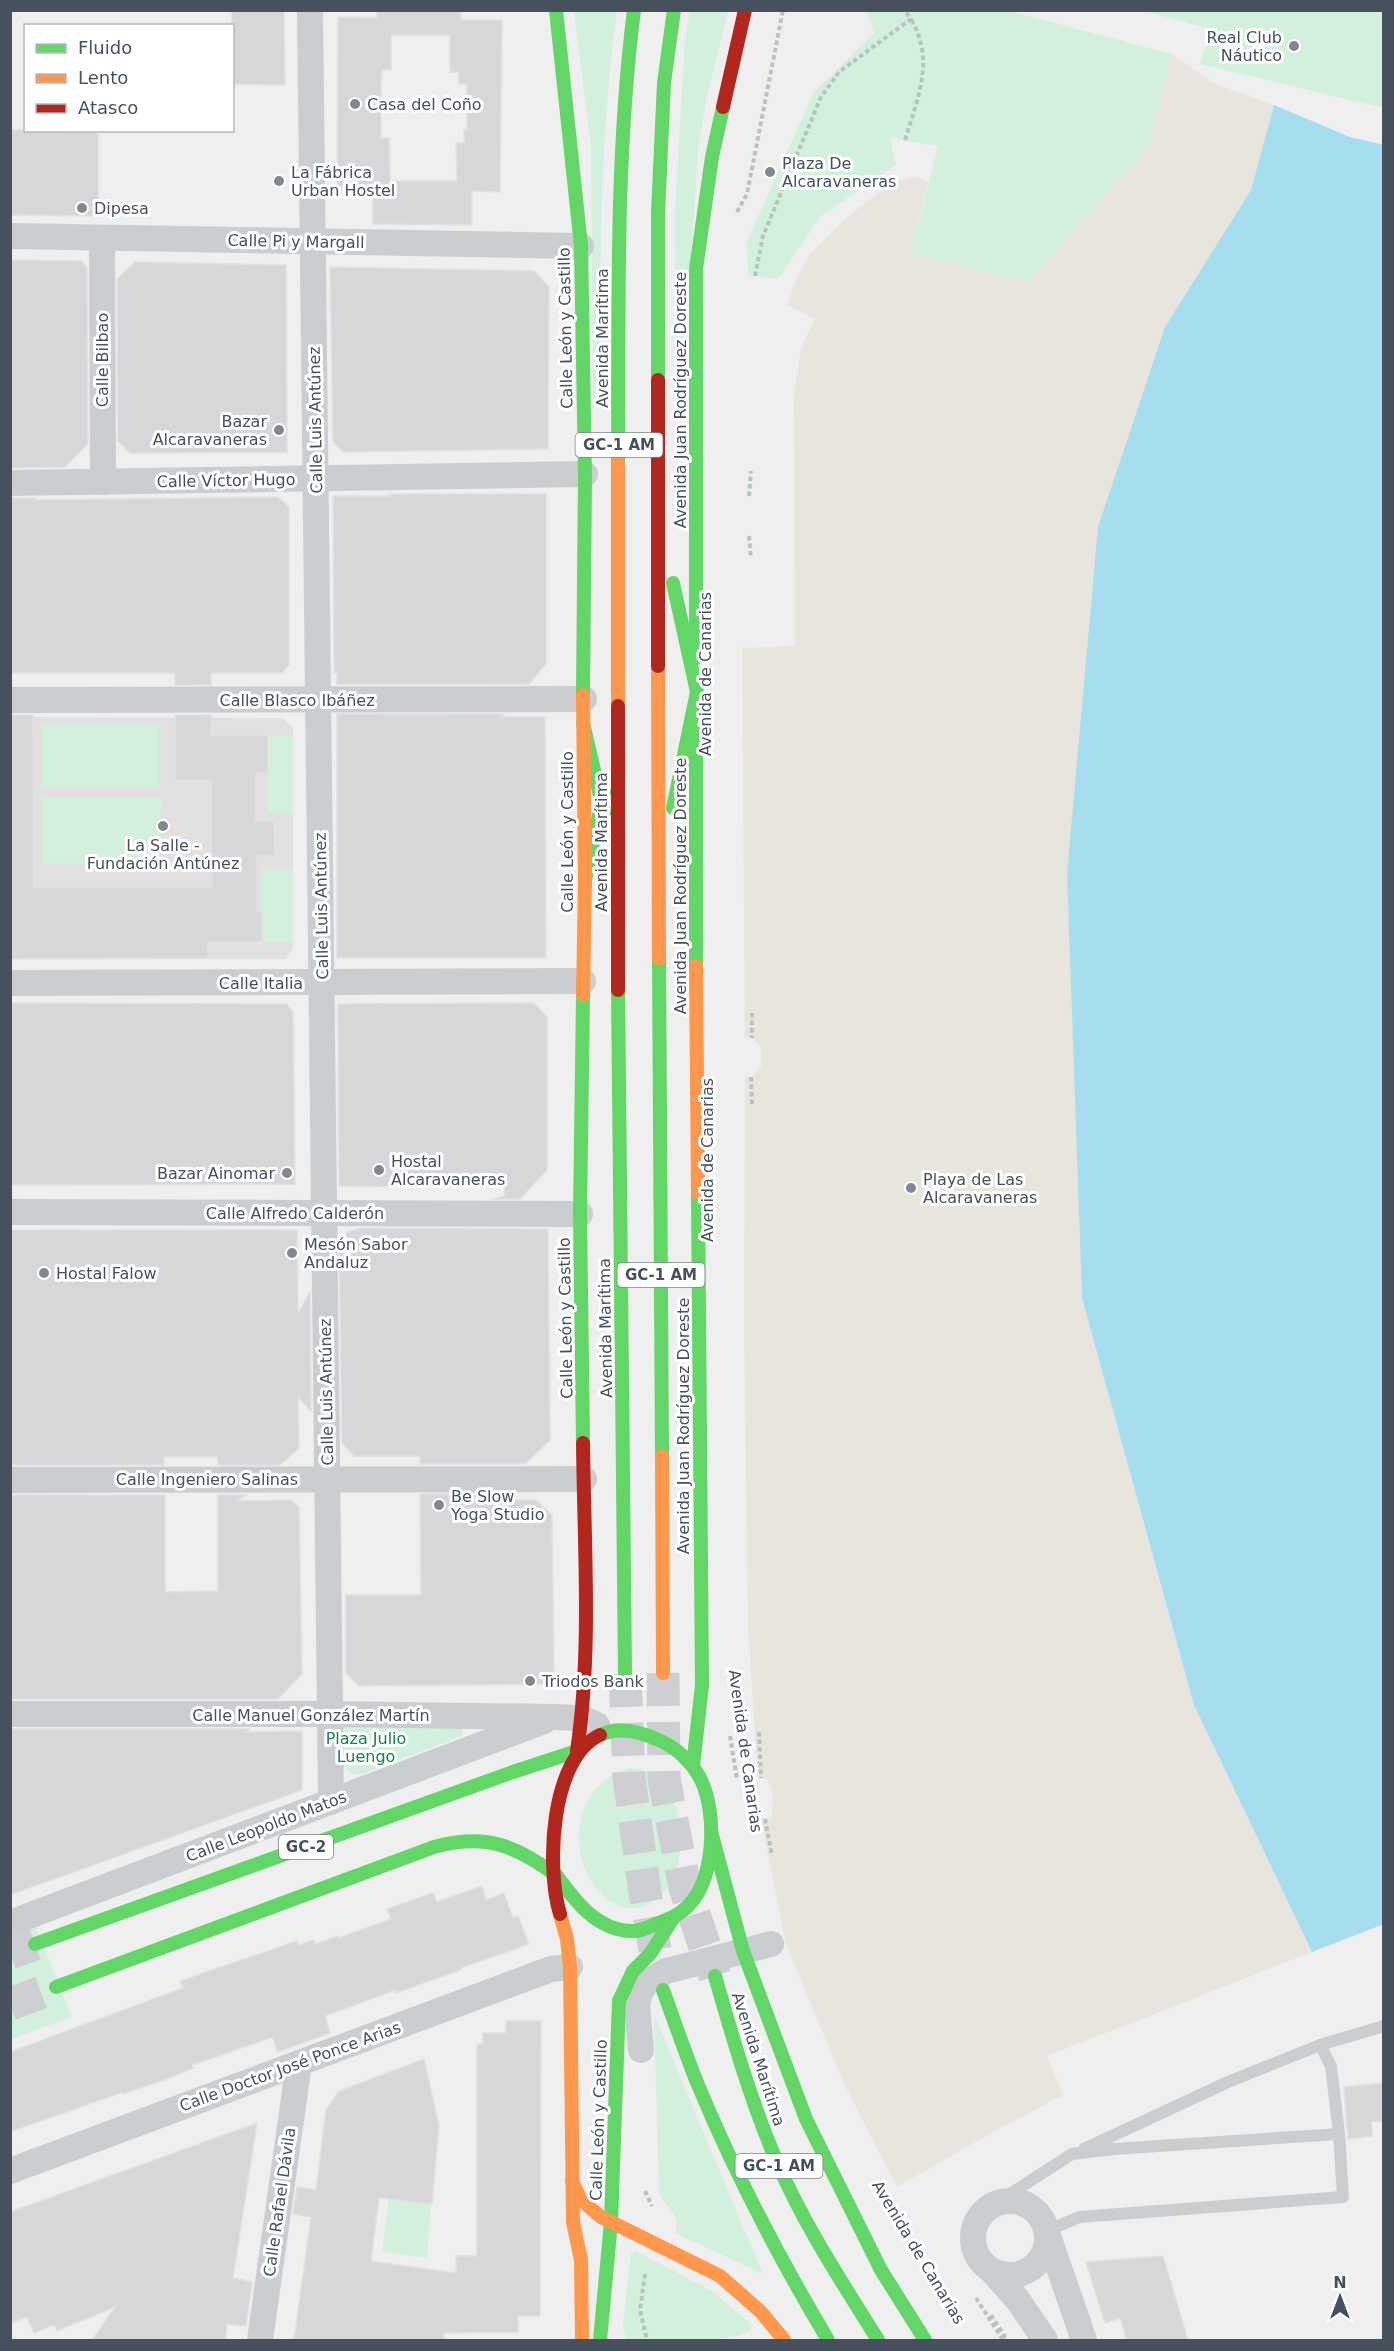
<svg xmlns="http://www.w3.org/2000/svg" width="1394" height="2351" font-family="'DejaVu Sans',sans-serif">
  <rect width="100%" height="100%" fill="#f0efef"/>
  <polygon fill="#e2e0e1" points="33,717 282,718 293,728 293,949 286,959 34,959"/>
  <g fill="#d3f0de">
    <path d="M574 11H617C599 138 600 277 600 406L593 407 591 146Z"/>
    <polygon points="690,11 728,11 707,96 699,142 680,407 676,401 675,211 685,39"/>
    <polygon points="867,11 1009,11 1172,54 1147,149 1028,282 911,253 938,146 890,138 896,165 821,216 778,279 748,275 747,241 814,92 874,33"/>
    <polygon points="1144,11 1383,11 1383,108 1200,64 1210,29"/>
    <polygon points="41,723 159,724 159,788 41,788"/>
    <polygon points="268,735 293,735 293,814 268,813"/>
    <polygon points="42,798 161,798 160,863 42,863"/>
    <rect x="262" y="869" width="31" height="73"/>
    <polygon points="463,1725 462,1736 362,1774 353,1774 346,1769 342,1732 343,1727"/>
    <path d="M630 1768C694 1768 699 1898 636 1908 620 1910 607 1901 597 1889 564 1849 577 1781 630 1768Z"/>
    <polygon points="36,1927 72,2017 11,2039 11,1937"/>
    <path d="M654 2014 763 2274 675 2233C683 2213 663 2208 659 2191Z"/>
    <polygon points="389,2199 431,2204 427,2258 382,2252"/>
    <path d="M636 2251 712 2291 750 2323 751 2330C730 2345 656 2340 628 2340L623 2330V2323L631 2253Z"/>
  </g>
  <path fill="#e8e5de" d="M1172 54 1213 83 1274 105 1251 190 1165 327 1067 874 1082 1298 1194 1705 1312 1952 1047 2056 1063 2095 1002 2127 897 2187 845 2086 786 1944 761 1819 771 1817C774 1804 774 1788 766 1778H758L748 1628 744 1326 745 1077H752L761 1067V1047L752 1038H745L742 648 795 646 794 395 801 348 815 319 788 305C792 289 799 271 808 258 823 237 889 176 915 177 919 177 924 180 928 182L911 253 1028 282 1147 149Z"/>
  <polygon fill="#a6deef" points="1274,105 1350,137 1384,145 1384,1924 1312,1952 1194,1705 1082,1298 1067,874 1098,527 1165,327 1251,190"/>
  <g fill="#d7d7d9" stroke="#e1e1e2" stroke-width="1.5" fill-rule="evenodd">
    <polygon points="232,10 284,10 285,85 232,84"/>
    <path d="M377 10H461V20H502L500 192 472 191V225L373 224V187H337L338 17 377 18ZM391 35H450V72H459V84H467V130H464V143H456L457 181H390L389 138H381V80L382 70H391Z"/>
    <polygon points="10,130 98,130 98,216 10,215"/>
    <polygon points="10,260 82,261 87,268 88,444 65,467 10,468"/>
    <polygon points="135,262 286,265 287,452 130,453 118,441 117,279"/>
    <polygon points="330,267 534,271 549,287 548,449 343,452 333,442"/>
    <polygon points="389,494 546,494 546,664 529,684 337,684 337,673 334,673 333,496 391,496"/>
    <polygon points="278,497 289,507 289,665 282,673 211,673 211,685 175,685 175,673 10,673 10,498 36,498 34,500"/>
    <polygon points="337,714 504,714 501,717 545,717 546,958 337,958"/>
    <polygon points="10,715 33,715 34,887 212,887 211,780 175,780 175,715 211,715 211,735 268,735 268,773 256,773 256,821 274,821 275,856 257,856 257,911 262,911 262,942 208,942 208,958 10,959"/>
    <polygon points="10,1003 287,1004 293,1012 295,1184 10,1185"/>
    <polygon points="534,1003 547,1017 547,1170 520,1199 493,1199 505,1196 504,1187 339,1186 338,1004"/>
    <polygon points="362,1228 548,1229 550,1440 525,1464 420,1464 420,1456 354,1456 342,1443 339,1243 347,1232"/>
    <polygon points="10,1230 297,1230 298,1313 310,1292 311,1411 298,1397 299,1448 280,1465 218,1465 218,1457 164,1457 164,1465 10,1465"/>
    <polygon points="420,1494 493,1494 486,1500 536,1500 552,1515 554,1673 545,1684 359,1686 346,1673 346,1595 421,1595"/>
    <polygon points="10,1495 165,1495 165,1592 218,1591 218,1495 246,1495 238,1501 291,1500 299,1507 302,1674 278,1699 10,1699"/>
    <polygon points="10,1729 249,1729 246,1732 302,1731 302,1790 10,1895"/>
    <polygon points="482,1886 486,1900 504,1893 513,1918 518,1916 529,1944 461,1968 461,1970 396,1993 395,1990 325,2016 330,2033 277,2052 273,2037 192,2065 194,2068 159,2082 123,2094 123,2092 10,2132 10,2052 183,1988 180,1981 297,1941 299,1945 314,1940 315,1944 338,1936 339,1938 391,1919 387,1909 433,1893 437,1902"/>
    <polygon points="506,2021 541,2021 540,2316 518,2316 518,2332 444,2333 444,2340 294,2340 311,2217 293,2214 297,2187 316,2190 326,2110 339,2091 424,2059 439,2125 432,2204 379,2198 371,2261 456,2273 456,2256 477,2256 477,2044 483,2044 483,2033 506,2033"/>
    <polygon points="1383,2083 1383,2121 1371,2122 1373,2136 1348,2139 1344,2087"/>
    <polygon points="257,2123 233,2278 252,2282 246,2326 227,2324 225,2340 92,2340 115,2307 57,2331 54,2325 34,2333 27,2317 10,2323 10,2212"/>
    <polygon points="1163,2256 1188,2340 1127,2340 1120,2318 1105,2323 1086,2262"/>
  </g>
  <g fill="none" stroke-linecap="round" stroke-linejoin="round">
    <g stroke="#cecfd2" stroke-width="33" stroke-dasharray="33 16" stroke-linecap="butt">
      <polyline points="663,1673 664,1779 685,1888 715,1976"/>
      <polyline points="625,1674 629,1778 646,1899 656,1955"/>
      <polyline points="10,1953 35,1944"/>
      <polyline points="10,2004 56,1987"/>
    </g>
    <g stroke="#b8c4c1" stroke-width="4" stroke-dasharray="4.5 3" stroke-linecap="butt">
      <path d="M905 140C918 97 935 60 911 19"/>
      <polyline points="737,212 747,194 783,10"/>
      <polyline points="755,276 763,236 821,97 839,72 911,19 904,10"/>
      <polyline points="749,496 751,471"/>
      <polyline points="749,536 751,558"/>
      <polyline points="752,1013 752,1038"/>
      <polyline points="751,1077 752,1104"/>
      <polyline points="759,1732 761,1778"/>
      <polyline points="730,1736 737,1779"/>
      <polyline points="765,1819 772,1856"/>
      <polyline points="645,2191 652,2206"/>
      <polyline points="645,2274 640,2310 647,2340"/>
      <polyline points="976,2298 1003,2340"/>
      <polyline points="991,2315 1007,2340"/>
    </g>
    <g stroke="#cbced0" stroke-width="12">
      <polyline points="1084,2149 1228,2082 1320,2045 1384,2026"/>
      <polyline points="993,2205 1072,2154 1114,2149 1339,2134"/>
      <polyline points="1047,2231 1079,2217 1343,2197 1339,2134 1331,2066 1320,2045"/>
    </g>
    <g stroke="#cbced0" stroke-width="26">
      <polyline points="310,10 331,1802"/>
      <polyline points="10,236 581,246"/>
      <polyline points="102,238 103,482"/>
      <polyline points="10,483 585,474"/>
      <polyline points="10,700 584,699"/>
      <polyline points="10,983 583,981"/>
      <polyline points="10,1212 580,1214"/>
      <polyline points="10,1480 584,1479"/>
      <polyline points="10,1714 330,1714 556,1717 582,1718 597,1725"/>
      <polyline points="10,1923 544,1721"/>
      <polyline points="641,2050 637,2004 640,1993 646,1983 666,1971 771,1944"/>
      <polyline points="10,2171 551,1969 570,1967"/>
      <circle cx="1010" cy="2238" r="37"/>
      <polyline points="1047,2233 1084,2340"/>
      <polyline points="991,2270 1017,2299 1045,2340"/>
      <polyline points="260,2340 299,2063"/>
    </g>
    <g stroke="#63d668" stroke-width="14">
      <polyline points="556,10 581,246 585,474 583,695"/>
      <polyline points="658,380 658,213 664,83 674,10"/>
      <path d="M618 463C619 312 615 160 634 10"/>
      <polyline points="673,583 697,692 673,808"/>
      <polyline points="696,658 696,269 712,157 723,107"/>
      <polyline points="583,723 604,813"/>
      <polyline points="585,880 604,792"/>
      <polyline points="659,959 662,1456"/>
      <polyline points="696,966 696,733"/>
      <polyline points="618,990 625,1674"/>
      <polyline points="583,1443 580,1214 583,995"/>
      <polyline points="693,1766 702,1685 698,1193"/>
      <polyline points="712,1835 743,1951 806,2119 881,2270 925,2340"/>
      <path d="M556 1875C575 1901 598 1932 634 1931 641 1931 649 1927 656 1924 667 1920 678 1916 687 1907 715 1880 717 1816 702 1782 694 1764 678 1749 661 1741 642 1732 619 1726 600 1735"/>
      <polyline points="35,1944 513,1772 577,1751"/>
      <path d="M715 1976C733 2039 751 2102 777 2162 804 2225 842 2282 878 2340"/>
      <path d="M56 1987 434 1847C486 1833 514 1845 556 1875"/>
      <path d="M663 1990C674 2020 684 2050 696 2080 733 2170 778 2256 828 2340"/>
      <polyline points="600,2340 611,2222 619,2001 633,1971 650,1954 674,1917"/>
    </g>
    <g stroke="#ff974d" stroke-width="14">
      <polyline points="658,666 659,959"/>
      <polyline points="583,695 585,880 583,995"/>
      <polyline points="618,706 618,463"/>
      <polyline points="696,966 698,1193"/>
      <polyline points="662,1456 663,1673"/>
      <polyline points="560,1914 567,1939 570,1967 573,2222 581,2260 582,2340"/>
      <polyline points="572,2181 581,2200 601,2217 720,2276 761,2312 784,2340"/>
    </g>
    <g stroke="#b3261e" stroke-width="14">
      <polyline points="723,107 745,10"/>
      <polyline points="658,380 658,666"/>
      <polyline points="618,706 618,990"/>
      <path d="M577 1751C592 1650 584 1545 583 1443"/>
      <path d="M560 1914C546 1868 550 1758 600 1735"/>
    </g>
  </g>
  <g fill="#828890" stroke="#fff" stroke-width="2">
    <circle cx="1294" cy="46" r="6"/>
    <circle cx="355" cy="104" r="6"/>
    <circle cx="770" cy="172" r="6"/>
    <circle cx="279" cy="181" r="6"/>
    <circle cx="82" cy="208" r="6"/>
    <circle cx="279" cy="430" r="6"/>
    <circle cx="163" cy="826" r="6"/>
    <circle cx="379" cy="1170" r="6"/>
    <circle cx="287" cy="1173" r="6"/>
    <circle cx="911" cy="1188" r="6"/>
    <circle cx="292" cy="1253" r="6"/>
    <circle cx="44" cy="1273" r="6"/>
    <circle cx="439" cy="1505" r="6"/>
    <circle cx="530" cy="1681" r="6"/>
  </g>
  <g text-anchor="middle" stroke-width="6" stroke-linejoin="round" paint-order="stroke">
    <g fill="#fff" stroke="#7e858e" stroke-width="1.5">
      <rect x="575.5" y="433" width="87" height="24" rx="4.5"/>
      <rect x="617.5" y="1263" width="87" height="24" rx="4.5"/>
      <rect x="279" y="1835" width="54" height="24" rx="4.5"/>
      <rect x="735.5" y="2154" width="87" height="24" rx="4.5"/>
    </g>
    <g font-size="15" font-weight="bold" fill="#46515d">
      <text x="619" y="450">GC-1 AM</text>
      <text x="661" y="1280">GC-1 AM</text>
      <text x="306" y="1852">GC-2</text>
      <text x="779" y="2171">GC-1 AM</text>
    </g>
    <g font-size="16" fill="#46515d" stroke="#fff" text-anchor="start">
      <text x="1282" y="43" text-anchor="end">Real Club<tspan x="1282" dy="18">Náutico</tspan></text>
      <text x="367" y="110">Casa del Coño</text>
      <text x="782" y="169">Plaza De<tspan x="782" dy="18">Alcaravaneras</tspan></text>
      <text x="291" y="178">La Fábrica<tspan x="291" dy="18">Urban Hostel</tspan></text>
      <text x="94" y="214">Dipesa</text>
      <text x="267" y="427" text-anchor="end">Bazar<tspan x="267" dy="18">Alcaravaneras</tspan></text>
      <text x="163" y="851" text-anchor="middle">La Salle -<tspan x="163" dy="18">Fundación Antúnez</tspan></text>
      <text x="391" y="1167">Hostal<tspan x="391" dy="18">Alcaravaneras</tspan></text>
      <text x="275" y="1179" text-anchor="end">Bazar Ainomar</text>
      <text x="923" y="1185">Playa de Las<tspan x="923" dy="18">Alcaravaneras</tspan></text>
      <text x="304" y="1250">Mesón Sabor<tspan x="304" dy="18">Andaluz</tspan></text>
      <text x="56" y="1279">Hostal Falow</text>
      <text x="451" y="1502">Be Slow<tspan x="451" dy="18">Yoga Studio</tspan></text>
      <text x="542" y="1687">Triodos Bank</text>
    </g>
    <g font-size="16" fill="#46515d" stroke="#fff">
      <text transform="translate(296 241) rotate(1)" y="6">Calle Pi y Margall</text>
      <text transform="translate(565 328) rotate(-91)" y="6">Calle León y Castillo</text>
      <text transform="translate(602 338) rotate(-90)" y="6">Avenida Marítima</text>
      <text transform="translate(102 360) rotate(-90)" y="6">Calle Bilbao</text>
      <text transform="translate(680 400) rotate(-90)" y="6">Avenida Juan Rodríguez Doreste</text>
      <text transform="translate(315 420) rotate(-91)" y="6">Calle Luis Antúnez</text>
      <text transform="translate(226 480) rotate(-1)" y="6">Calle Víctor Hugo</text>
      <text transform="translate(705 674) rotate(-90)" y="6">Avenida de Canarias</text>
      <text x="297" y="706">Calle Blasco Ibáñez</text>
      <text transform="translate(567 832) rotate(-90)" y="6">Calle León y Castillo</text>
      <text transform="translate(601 842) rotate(-90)" y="6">Avenida Marítima</text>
      <text transform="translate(680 886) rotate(-90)" y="6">Avenida Juan Rodríguez Doreste</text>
      <text transform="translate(321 906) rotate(-91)" y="6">Calle Luis Antúnez</text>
      <text x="261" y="989">Calle Italia</text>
      <text transform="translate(707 1160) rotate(-90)" y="6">Avenida de Canarias</text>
      <text x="295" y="1219">Calle Alfredo Calderón</text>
      <text transform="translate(565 1318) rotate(-91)" y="6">Calle León y Castillo</text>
      <text transform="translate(605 1328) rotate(-91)" y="6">Avenida Marítima</text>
      <text transform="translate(326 1392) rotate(-91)" y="6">Calle Luis Antúnez</text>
      <text transform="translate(683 1426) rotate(-90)" y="6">Avenida Juan Rodríguez Doreste</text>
      <text x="207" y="1485">Calle Ingeniero Salinas</text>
      <text x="311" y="1721">Calle Manuel González Martín</text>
      <text transform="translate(746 1751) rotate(82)" y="6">Avenida de Canarias</text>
      <text transform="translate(266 1826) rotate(-21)" y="6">Calle Leopoldo Matos</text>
      <text transform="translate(759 2059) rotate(72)" y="6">Avenida Marítima</text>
      <text transform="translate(290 2066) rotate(-20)" y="6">Calle Doctor José Ponce Arias</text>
      <text transform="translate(598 2120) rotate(-88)" y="6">Calle León y Castillo</text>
      <text transform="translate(279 2202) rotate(-82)" y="6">Calle Rafael Dávila</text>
      <text transform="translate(919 2252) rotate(59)" y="6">Avenida de Canarias</text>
    </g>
    <g font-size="16" fill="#14814d" stroke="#fff">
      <text x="366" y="1744">Plaza Julio<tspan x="366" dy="18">Luengo</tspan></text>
    </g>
  </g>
  <rect width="1394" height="2351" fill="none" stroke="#46515d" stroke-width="24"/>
  <rect x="24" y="24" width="210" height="108" fill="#ffffff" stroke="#b5b9be" stroke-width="1.5"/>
  <rect x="36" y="44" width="30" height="9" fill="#63d668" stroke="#b5b9be" stroke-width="1.5"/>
  <text x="78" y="54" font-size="18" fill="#46515d">Fluido</text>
  <rect x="36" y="74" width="30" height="9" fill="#ff974d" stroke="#b5b9be" stroke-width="1.5"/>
  <text x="78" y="84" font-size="18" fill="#46515d">Lento</text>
  <rect x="36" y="104" width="30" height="9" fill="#b3261e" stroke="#b5b9be" stroke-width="1.5"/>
  <text x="78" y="114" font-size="18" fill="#46515d">Atasco</text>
  <g transform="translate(1340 2297)" stroke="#ffffff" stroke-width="4.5" paint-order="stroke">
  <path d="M0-4.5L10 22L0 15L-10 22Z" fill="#46515d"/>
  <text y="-9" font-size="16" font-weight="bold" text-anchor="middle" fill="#46515d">N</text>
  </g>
</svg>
